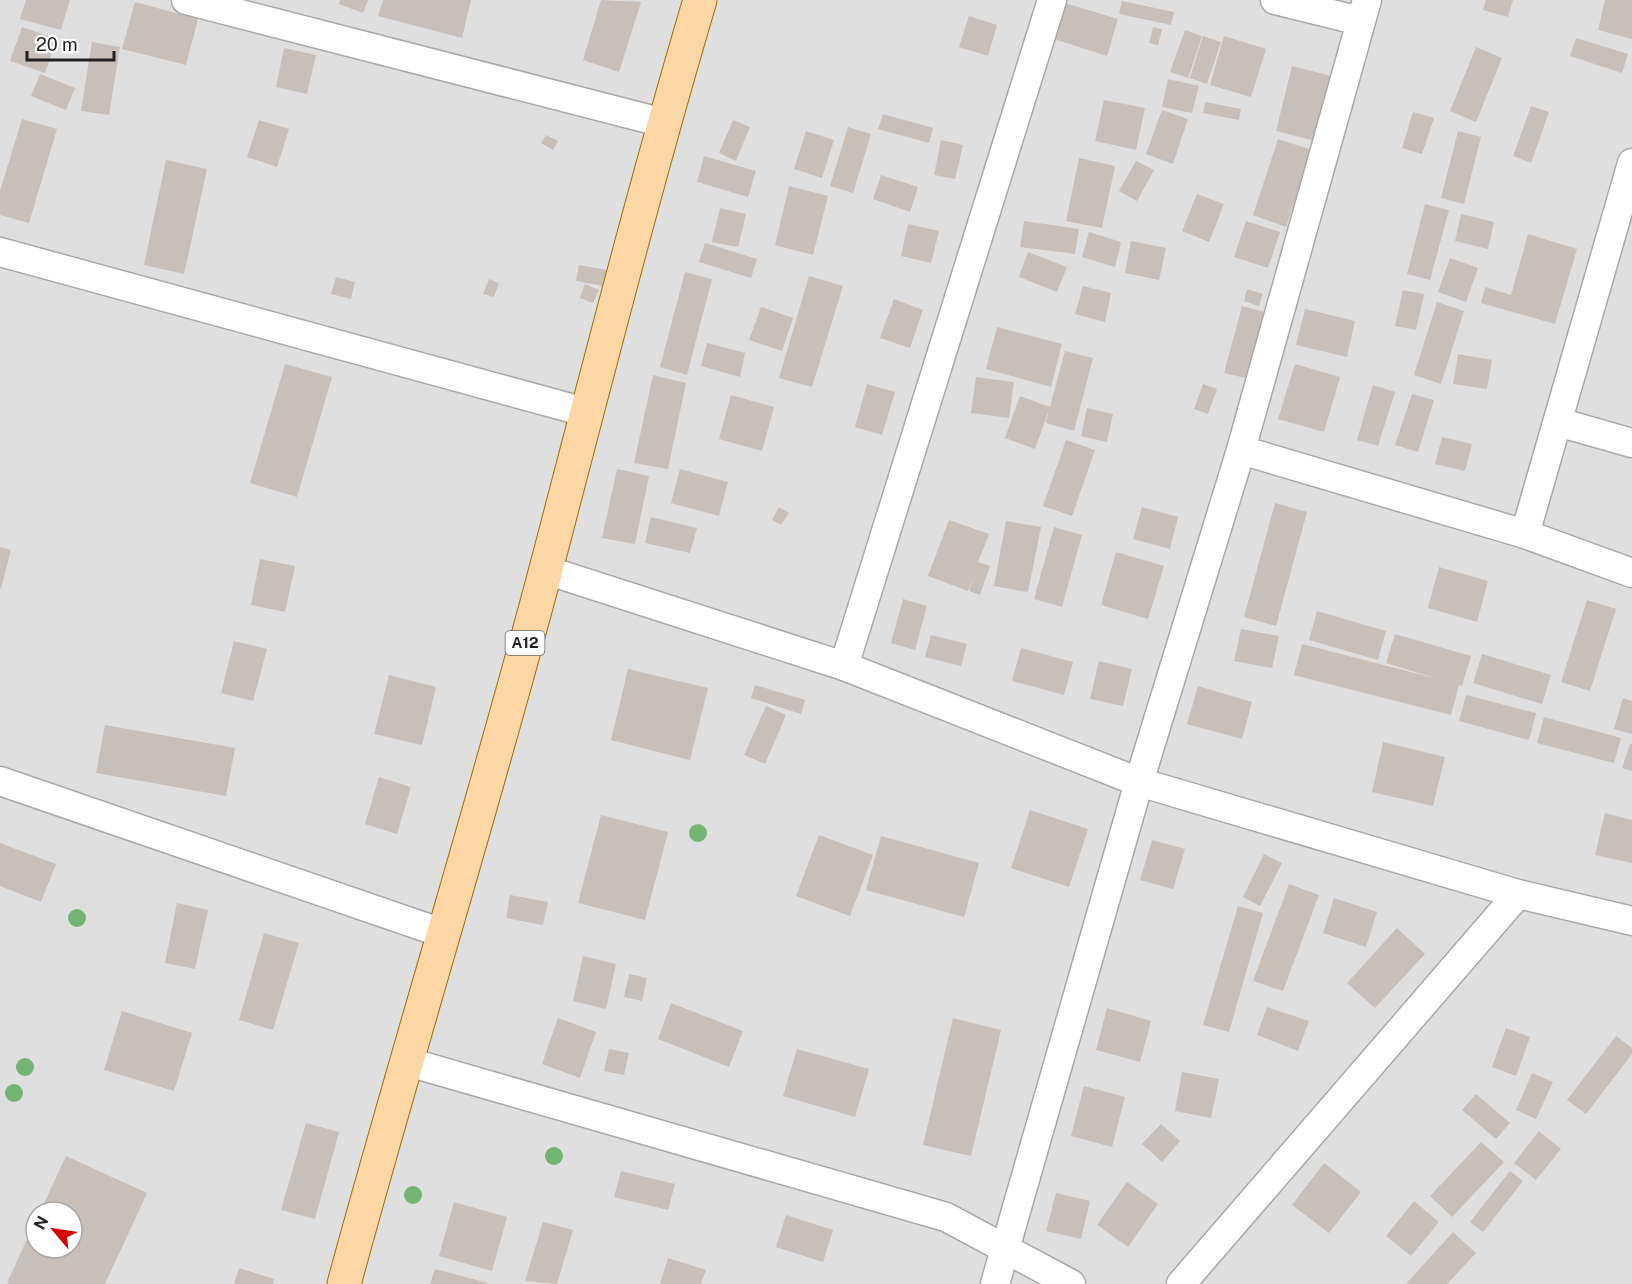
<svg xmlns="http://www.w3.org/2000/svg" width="1632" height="1284" font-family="'Public Sans',sans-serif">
  <rect width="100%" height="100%" fill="#f2efe9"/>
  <path fill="#e0dfdf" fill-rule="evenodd" d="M0 0H1632V1284H0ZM36 1212H72V1248H36Z"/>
  <g fill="#c7bfb8">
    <polygon points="26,0 70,0 61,30 20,19"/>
    <polygon points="340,0 368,0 363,13 339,4"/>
    <polygon points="383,0 471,0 462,38 378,16"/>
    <polygon points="601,0 641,2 619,72 583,60"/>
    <polygon points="1486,0 1513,0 1508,17 1483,10"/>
    <polygon points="1605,0 1632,0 1632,39 1598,30"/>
    <polygon points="1122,1 1174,12 1171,25 1119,14"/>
    <polygon points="135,2 198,19 186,65 122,49"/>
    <polygon points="1065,3 1118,19 1107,56 1054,39"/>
    <polygon points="969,16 997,25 988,56 959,47"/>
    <polygon points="22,27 57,39 45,73 10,61"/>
    <polygon points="1153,27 1162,29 1158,45 1149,43"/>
    <polygon points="1185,30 1202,36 1188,78 1170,72"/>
    <polygon points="1203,36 1221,42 1207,84 1190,78"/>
    <polygon points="1224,36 1266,49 1251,97 1210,85"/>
    <polygon points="1576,38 1628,54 1622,73 1570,56"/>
    <polygon points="92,42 120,47 109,115 81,111"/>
    <polygon points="1476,47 1502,58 1476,122 1450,111"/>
    <polygon points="284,48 316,55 307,94 276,87"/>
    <polygon points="1292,66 1331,76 1315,141 1276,131"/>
    <polygon points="40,74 75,88 66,110 31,96"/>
    <polygon points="1168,79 1199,86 1192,113 1162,107"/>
    <polygon points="1104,100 1145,108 1136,150 1095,141"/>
    <polygon points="1205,102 1241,109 1239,120 1203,113"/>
    <polygon points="1531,106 1549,112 1531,163 1513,156"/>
    <polygon points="1162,110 1188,119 1173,164 1146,154"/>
    <polygon points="1413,112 1434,118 1422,154 1402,148"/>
    <polygon points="883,114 933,128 929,143 878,129"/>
    <polygon points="22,119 57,129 29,223 0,215 0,191"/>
    <polygon points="259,120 289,129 277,167 247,157"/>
    <polygon points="733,120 750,127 736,161 719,153"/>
    <polygon points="848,127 871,134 853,193 830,186"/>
    <polygon points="806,131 834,140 822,178 794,169"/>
    <polygon points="1458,131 1481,137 1464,204 1441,198"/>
    <polygon points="546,135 558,141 553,150 541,143"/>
    <polygon points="1278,139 1312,150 1286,227 1253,215"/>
    <polygon points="941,140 963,145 955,179 934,175"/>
    <polygon points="704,156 756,171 748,197 697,182"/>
    <polygon points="1079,158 1115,166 1102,228 1066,221"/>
    <polygon points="166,160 207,169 184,274 144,265"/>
    <polygon points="1136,161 1154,170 1137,201 1119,191"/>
    <polygon points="881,175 918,187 910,212 873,199"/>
    <polygon points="789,186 828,196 813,255 775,245"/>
    <polygon points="1197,194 1224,204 1209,242 1182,231"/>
    <polygon points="1425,204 1449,210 1430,280 1407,274"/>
    <polygon points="720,208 746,214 738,247 712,242"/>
    <polygon points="1461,214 1494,222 1488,249 1455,241"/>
    <polygon points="1024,221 1079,229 1075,254 1020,247"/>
    <polygon points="1246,221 1280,232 1268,268 1234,257"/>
    <polygon points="908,224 939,231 931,263 901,256"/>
    <polygon points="1089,232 1121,242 1115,267 1082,257"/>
    <polygon points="1528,234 1577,249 1555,324 1481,303 1485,287 1511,295"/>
    <polygon points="1131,241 1166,248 1159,280 1125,273"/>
    <polygon points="705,243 757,259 751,278 699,262"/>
    <polygon points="1028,252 1067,267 1057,292 1019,277"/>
    <polygon points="1450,258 1478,268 1466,302 1438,292"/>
    <polygon points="579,265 607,270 604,286 576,281"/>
    <polygon points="685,272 712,279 687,375 660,367"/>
    <polygon points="809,276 843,286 812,387 779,378"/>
    <polygon points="336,277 355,282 351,299 331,294"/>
    <polygon points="489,279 499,283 494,297 483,294"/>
    <polygon points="585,284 599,290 593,303 580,298"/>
    <polygon points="1083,286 1111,293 1105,322 1075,314"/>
    <polygon points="1247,289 1263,294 1259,306 1244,301"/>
    <polygon points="1403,290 1424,294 1416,330 1395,326"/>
    <polygon points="894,299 923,310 910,348 880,338"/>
    <polygon points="1437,302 1464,311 1441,384 1414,375"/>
    <polygon points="1242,306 1268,313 1250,379 1224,373"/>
    <polygon points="761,307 793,318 782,351 749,340"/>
    <polygon points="1305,309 1355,321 1347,357 1296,345"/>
    <polygon points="997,327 1062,344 1051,387 986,369"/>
    <polygon points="707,343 745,353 740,377 701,366"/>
    <polygon points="1065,351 1093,358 1074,431 1046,423 1049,410 1035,449 1005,438 1020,396 1050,407"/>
    <polygon points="1458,354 1492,360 1487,389 1453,384"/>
    <polygon points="285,364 332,377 297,497 250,483"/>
    <polygon points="1295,364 1340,377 1324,432 1278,419"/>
    <polygon points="653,375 686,383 668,469 634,463"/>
    <polygon points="976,377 1014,382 1009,418 971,413"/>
    <polygon points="867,384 895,392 882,435 855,427"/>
    <polygon points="1203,384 1217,389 1208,414 1194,409"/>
    <polygon points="1373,385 1395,392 1378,446 1357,440"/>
    <polygon points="1412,394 1434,400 1418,452 1395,445"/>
    <polygon points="731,395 774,407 762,451 719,439"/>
    <polygon points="1087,408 1113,414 1107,442 1081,436"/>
    <polygon points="1442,437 1472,444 1465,471 1435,464"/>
    <polygon points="1066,440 1095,450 1072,516 1043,506"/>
    <polygon points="617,469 649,476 635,544 602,538"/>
    <polygon points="680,469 728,482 719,516 671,503"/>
    <polygon points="1275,503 1307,512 1276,626 1244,617"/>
    <polygon points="779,507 789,513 781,525 772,520"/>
    <polygon points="1142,507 1178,517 1170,549 1133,539"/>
    <polygon points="651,517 697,528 690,553 645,543"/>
    <polygon points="949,520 989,534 978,562 990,566 980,595 969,591 974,575 968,591 928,576"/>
    <polygon points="1006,521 1041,527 1028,592 994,586"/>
    <polygon points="1054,527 1082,535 1062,607 1034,599"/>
    <polygon points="0,547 11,550 1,589 0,589"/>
    <polygon points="1116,552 1164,566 1148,619 1101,605"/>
    <polygon points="260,559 295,566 285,612 251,605"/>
    <polygon points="1439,567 1488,581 1477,622 1428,608"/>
    <polygon points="903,599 927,606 915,650 891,643"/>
    <polygon points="1587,600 1616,609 1590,691 1561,682"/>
    <polygon points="1317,611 1386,631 1378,660 1309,640"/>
    <polygon points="1241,629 1279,636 1272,668 1234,661"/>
    <polygon points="1395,634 1471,656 1462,686 1459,685 1451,715 1294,675 1302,644 1438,679 1386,663"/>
    <polygon points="931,635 967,644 961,666 925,657"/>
    <polygon points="234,641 267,649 253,701 221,693"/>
    <polygon points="1021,648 1073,662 1064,695 1012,681"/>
    <polygon points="1482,654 1551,675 1542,704 1473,683"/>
    <polygon points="1099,661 1132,669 1123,706 1090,699"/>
    <polygon points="628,669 708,688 690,760 611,740"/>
    <polygon points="389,675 436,687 422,745 374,734"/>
    <polygon points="755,685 805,700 801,714 751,698"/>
    <polygon points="1198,686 1252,702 1242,739 1187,724"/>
    <polygon points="1466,695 1536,713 1529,740 1459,721"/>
    <polygon points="1623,698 1632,701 1632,734 1614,729"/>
    <polygon points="766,706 786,715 765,764 744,755"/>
    <polygon points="1544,717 1621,738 1614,763 1537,743"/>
    <polygon points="105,725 235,748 226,796 96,773"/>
    <polygon points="1383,742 1445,757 1433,806 1372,792"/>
    <polygon points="1630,744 1632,744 1632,771 1622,768"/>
    <polygon points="379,777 411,787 397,834 365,824"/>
    <polygon points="1030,810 1088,829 1069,887 1011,868"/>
    <polygon points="1605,813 1632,820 1632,863 1595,855"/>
    <polygon points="601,815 668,832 645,920 578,903"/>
    <polygon points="819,835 873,855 850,916 796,896"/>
    <polygon points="881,836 979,863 964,917 866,890"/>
    <polygon points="1152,840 1185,849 1173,889 1140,880"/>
    <polygon points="0,843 56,864 41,902 0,886"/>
    <polygon points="1264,854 1282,863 1260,906 1243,897"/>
    <polygon points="1289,884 1319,895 1283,991 1253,981"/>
    <polygon points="510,895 548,902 543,925 506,918"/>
    <polygon points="1334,898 1377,912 1366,947 1323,933"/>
    <polygon points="177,903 208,910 195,969 165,963"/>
    <polygon points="1238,906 1263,913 1229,1032 1203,1025"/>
    <polygon points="1397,928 1425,954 1375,1008 1347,983"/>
    <polygon points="264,933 299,943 273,1030 239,1020"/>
    <polygon points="583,956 616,964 606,1009 573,1001"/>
    <polygon points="629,974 647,978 642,1001 624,997"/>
    <polygon points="671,1003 743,1031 729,1067 658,1039"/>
    <polygon points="1267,1007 1309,1021 1298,1051 1257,1035"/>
    <polygon points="1107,1008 1151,1021 1140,1062 1096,1050"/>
    <polygon points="122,1011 192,1033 174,1091 104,1070"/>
    <polygon points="558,1018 596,1032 580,1078 542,1064"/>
    <polygon points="953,1018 1001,1030 971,1156 923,1145"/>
    <polygon points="1506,1028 1530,1037 1516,1076 1492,1067"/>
    <polygon points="1616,1036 1632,1048 1632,1054 1586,1114 1567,1100"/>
    <polygon points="609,1049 629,1053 624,1075 604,1071"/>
    <polygon points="797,1049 869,1069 855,1117 783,1096"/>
    <polygon points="1182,1072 1219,1079 1211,1118 1175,1111"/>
    <polygon points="1532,1073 1553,1082 1536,1119 1516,1110"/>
    <polygon points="1084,1086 1125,1097 1112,1147 1071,1136"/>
    <polygon points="1476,1094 1510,1123 1496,1139 1462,1110"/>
    <polygon points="306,1123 339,1132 315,1219 281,1210"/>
    <polygon points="1161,1124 1180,1141 1162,1162 1142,1144"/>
    <polygon points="1539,1131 1561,1149 1536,1180 1514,1163"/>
    <polygon points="1481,1142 1504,1162 1452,1217 1430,1196"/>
    <polygon points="66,1156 147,1193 105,1284 10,1284 7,1283 36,1220 36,1248 72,1248 72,1212 40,1212"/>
    <polygon points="1324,1163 1361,1192 1329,1233 1292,1205"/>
    <polygon points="621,1171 675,1184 668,1210 614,1197"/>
    <polygon points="1510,1171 1523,1181 1483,1232 1470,1222"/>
    <polygon points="1127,1182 1158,1204 1128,1247 1097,1225"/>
    <polygon points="1056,1193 1090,1201 1081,1239 1046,1231"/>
    <polygon points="1414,1201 1439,1222 1411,1256 1386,1236"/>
    <polygon points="454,1202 507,1217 492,1271 439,1256"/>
    <polygon points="786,1215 833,1230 823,1262 776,1247"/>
    <polygon points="543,1222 573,1230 557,1284 525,1281"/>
    <polygon points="1453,1232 1476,1253 1447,1284 1406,1284"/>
    <polygon points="668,1258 706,1270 701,1284 660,1284"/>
    <polygon points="239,1268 274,1279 273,1284 234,1284"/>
    <polygon points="435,1269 488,1283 487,1284 430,1284"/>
  </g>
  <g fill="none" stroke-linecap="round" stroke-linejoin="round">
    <defs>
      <g id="minor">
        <polyline points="186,0 664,123"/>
        <polyline points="1275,0 1360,21"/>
        <polyline points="0,252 585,412"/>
        <polyline points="1558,422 1632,443"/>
        <polyline points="1241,450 1525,534 1632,573"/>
        <polyline points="1525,534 1632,163"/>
        <polyline points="546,570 844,666 1139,782 1518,894 1632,921"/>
        <polyline points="844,666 1052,0"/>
        <polyline points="0,781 442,933"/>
        <polyline points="405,1061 946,1217 1071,1284"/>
        <polyline points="995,1284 1139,782 1241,450 1367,0"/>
        <polyline points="1181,1284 1518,894"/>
      </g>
      <path id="primary" d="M344 1284C409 1045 483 808 546 569 596 379 644 189 700 0"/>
    </defs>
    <use href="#minor" stroke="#a9a9a9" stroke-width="31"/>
    <use href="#primary" stroke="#a06b00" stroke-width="35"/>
    <use href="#minor" stroke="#fff" stroke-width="28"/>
    <use href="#primary" stroke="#fcd6a4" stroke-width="33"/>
  </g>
  <g fill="#74b475">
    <circle cx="698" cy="833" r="9"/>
    <circle cx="77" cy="918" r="9"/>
    <circle cx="25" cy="1067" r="9"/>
    <circle cx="14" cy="1093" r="9"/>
    <circle cx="554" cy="1156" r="9"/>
    <circle cx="413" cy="1195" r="9"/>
  </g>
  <g text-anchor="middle" stroke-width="4.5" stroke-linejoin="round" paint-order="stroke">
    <rect fill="#fff" stroke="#646464" stroke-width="1.5" x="505.5" y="631" width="39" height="24" rx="4.5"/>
    <g font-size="15" font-weight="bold" fill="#222">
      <text x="525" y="648">A12</text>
    </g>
  </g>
  <g transform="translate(54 1230) rotate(299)"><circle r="28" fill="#ffffff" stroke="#a7a7a7" stroke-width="1.5"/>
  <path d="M0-4.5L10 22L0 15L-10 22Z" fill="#d40000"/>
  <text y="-9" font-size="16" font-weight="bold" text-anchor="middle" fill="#222222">N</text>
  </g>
  <path d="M27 51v9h87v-9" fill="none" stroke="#222222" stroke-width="3"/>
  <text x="36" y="51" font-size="18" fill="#222222" stroke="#ffffff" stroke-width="4.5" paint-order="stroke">20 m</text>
</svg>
